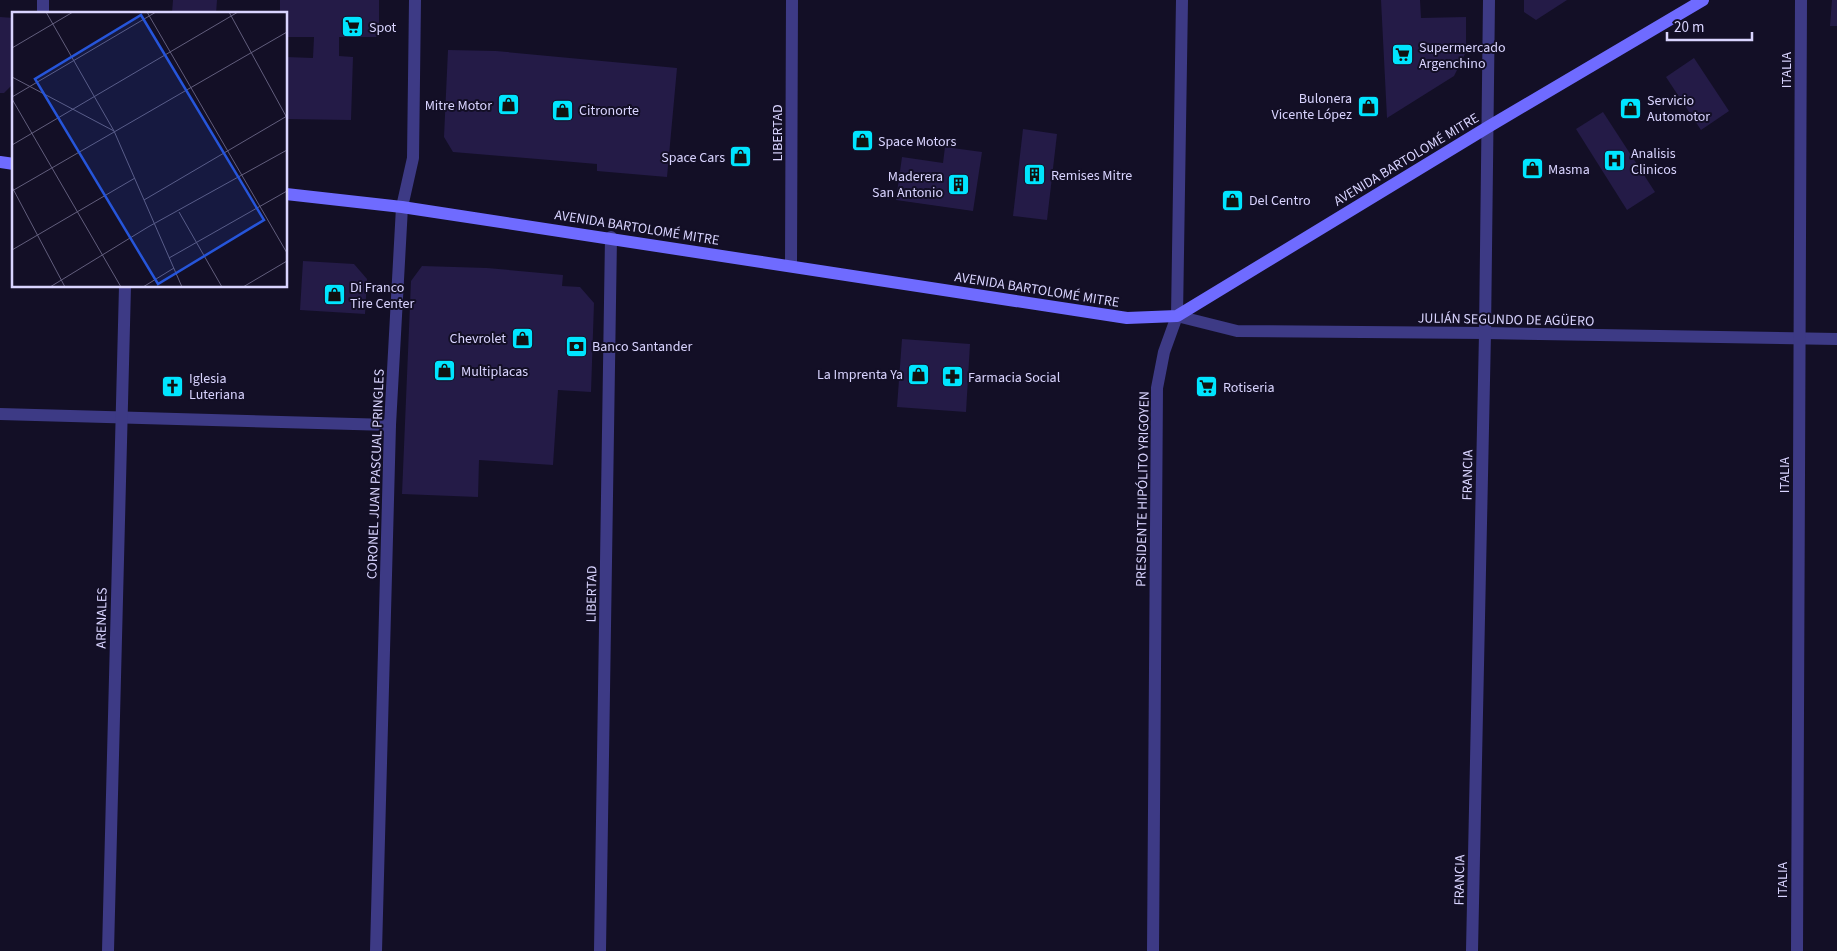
<svg xmlns="http://www.w3.org/2000/svg" width="1837" height="951" font-family="'Source Sans 3',sans-serif">
  <rect width="100%" height="100%" fill="#130f26"/>
  <g fill="#241b47">
    <polygon points="173,0 217,0 216,14 172,13"/>
    <polygon points="280,0 379,0 379,37 339,37 339,56 353,57 351,120 286,119 286,57 313,58 314,37 286,37 286,14 280,14"/>
    <polygon points="1381,0 1420,0 1421,18 1466,17 1466,52 1454,76 1387,118"/>
    <polygon points="1524,0 1567,0 1536,20 1524,12"/>
    <polygon points="1832,0 1837,0 1837,26 1830,26"/>
    <polygon points="0,17 14,18 14,83 4,93 0,93"/>
    <polygon points="448,50 496,51 677,68 667,177 597,171 597,164 453,152 444,137"/>
    <polygon points="1694,58 1729,111 1701,130 1666,77"/>
    <polygon points="1603,112 1655,192 1627,210 1576,129"/>
    <polygon points="1023,129 1057,134 1047,220 1013,216"/>
    <polygon points="945,147 982,152 973,211 896,200 902,157 943,163"/>
    <polygon points="303,261 354,264 367,279 365,314 300,310"/>
    <polygon points="422,266 487,268 563,275 562,286 580,287 594,303 591,392 558,390 553,465 479,460 478,497 402,494 411,281"/>
    <polygon points="902,339 970,344 966,412 897,407"/>
  </g>
  <g fill="none" stroke-linecap="round" stroke-linejoin="round">
    <g stroke="#3d3a85" stroke-width="12">
      <polyline points="43,14 43,0"/>
      <polyline points="791,265 792,0"/>
      <polyline points="1177,316 1237,331 1485,333 1837,339"/>
      <polyline points="0,414 390,425"/>
      <polyline points="108,951 125,286"/>
      <polyline points="376,951 390,425 402,207 413,158 415,0"/>
      <polyline points="600,951 611,237"/>
      <polyline points="1472,951 1485,333 1489,0"/>
      <polyline points="1797,951 1801,0"/>
    </g>
    <polyline stroke="#3d3a85" stroke-width="12" points="1153,951 1157,388 1164,352 1177,316 1182,0"/>
    <g stroke="#6f6bff" stroke-width="12">
      <polyline points="0,162 14,164"/>
      <polyline points="286,194 402,207 1127,318 1177,316 1488,127 1703,0"/>
    </g>
  </g>
  <defs>
    <symbol id="supermarket-square" viewBox="-11 -11 22 22"><rect x="-9" y="-9" width="18" height="18" rx="4" fill="#00e5ff" stroke="#130f26"/><path d="M-6-5.5h2.5l.6 2H6L4.5 2H-2.5L-4.4-4H-6ZM-1.5 3.2a1.3 1.3 0 1 0 .1 0ZM3 3.2a1.3 1.3 0 1 0 .1 0Z" fill="#111"/></symbol>
    <symbol id="shop-square" viewBox="-11 -11 22 22"><rect x="-9" y="-9" width="18" height="18" rx="4" fill="#00e5ff" stroke="#130f26"/><path d="M-5-2.5h2.3a2.7 3.5 0 0 1 5.4 0H5L5.5 6h-11ZM-1.5-2.5h3a1.5 2.3 0 0 0-3 0Z" fill="#111"/></symbol>
    <symbol id="hospital-square" viewBox="-11 -11 22 22"><rect x="-9" y="-9" width="18" height="18" rx="4" fill="#00e5ff" stroke="#130f26"/><path d="M-5-5h3v3.5h4V-5h3V5h-3V1.5h-4V5h-3Z" fill="#111"/></symbol>
    <symbol id="building-square" viewBox="-11 -11 22 22"><rect x="-9" y="-9" width="18" height="18" rx="4" fill="#00e5ff" stroke="#130f26"/><path d="M-4-6H4V6H1V3H-1V6H-4ZM-2.5-4.3h1.7v1.8h-1.7ZM.8-4.3h1.7v1.8H.8ZM-2.5-1h1.7V.8h-1.7ZM.8-1h1.7V.8H.8Z" fill="#111"/></symbol>
    <symbol id="bank-square" viewBox="-11 -11 22 22"><rect x="-9" y="-9" width="18" height="18" rx="4" fill="#00e5ff" stroke="#130f26"/><path d="M-6-4H6V4H-6ZM0-2.3a2.3 2.3 0 1 0 0 4.6a2.3 2.3 0 1 0 0-4.6Z" fill="#111"/></symbol>
    <symbol id="pharmacy-square" viewBox="-11 -11 22 22"><rect x="-9" y="-9" width="18" height="18" rx="4" fill="#00e5ff" stroke="#130f26"/><path d="M-2-6h4v4h4v4h-4v4h-4v-4h-4v-4h4Z" fill="#111"/></symbol>
    <symbol id="church-square" viewBox="-11 -11 22 22"><rect x="-9" y="-9" width="18" height="18" rx="4" fill="#00e5ff" stroke="#130f26"/><path d="M-1.2-6h2.4v3.5h3.3v2.4h-3.3V6h-2.4V-.1h-3.3v-2.4h3.3Z" fill="#111"/></symbol>
  </defs>
  <g fill-rule="evenodd">
    <use href="#supermarket-square" x="340" y="14" width="25" height="25"/>
    <use href="#supermarket-square" x="1390" y="42" width="25" height="25"/>
    <use href="#shop-square" x="496" y="92" width="25" height="25"/>
    <use href="#shop-square" x="1356" y="94" width="25" height="25"/>
    <use href="#shop-square" x="1618" y="96" width="25" height="25"/>
    <use href="#shop-square" x="550" y="98" width="25" height="25"/>
    <use href="#shop-square" x="850" y="128" width="25" height="25"/>
    <use href="#shop-square" x="728" y="144" width="25" height="25"/>
    <use href="#hospital-square" x="1602" y="148" width="25" height="25"/>
    <use href="#shop-square" x="1520" y="156" width="25" height="25"/>
    <use href="#building-square" x="1022" y="162" width="25" height="25"/>
    <use href="#building-square" x="946" y="172" width="25" height="25"/>
    <use href="#shop-square" x="1220" y="188" width="25" height="25"/>
    <use href="#shop-square" x="322" y="282" width="25" height="25"/>
    <use href="#shop-square" x="510" y="326" width="25" height="25"/>
    <use href="#bank-square" x="564" y="334" width="25" height="25"/>
    <use href="#shop-square" x="432" y="358" width="25" height="25"/>
    <use href="#shop-square" x="906" y="362" width="25" height="25"/>
    <use href="#pharmacy-square" x="940" y="364" width="25" height="25"/>
    <use href="#church-square" x="160" y="374" width="25" height="25"/>
    <use href="#supermarket-square" x="1194" y="374" width="25" height="25"/>
  </g>
  <g text-anchor="middle" stroke-width="4" stroke-linejoin="round" paint-order="stroke">
    <g font-size="14" fill="#d9d4ff" stroke="#130f26" text-anchor="start">
      <text x="369" y="32">Spot</text>
      <text x="1419" y="52">Supermercado<tspan x="1419" dy="16">Argenchino</tspan></text>
      <text x="1352" y="103" text-anchor="end">Bulonera<tspan x="1352" dy="16">Vicente López</tspan></text>
      <text x="1647" y="105">Servicio<tspan x="1647" dy="16">Automotor</tspan></text>
      <text x="492" y="110" text-anchor="end">Mitre Motor</text>
      <text x="579" y="115">Citronorte</text>
      <text x="878" y="146">Space Motors</text>
      <text x="1631" y="158">Analisis<tspan x="1631" dy="16">Clinicos</tspan></text>
      <text x="725" y="162" text-anchor="end">Space Cars</text>
      <text x="1548" y="174">Masma</text>
      <text x="1051" y="180">Remises Mitre</text>
      <text x="943" y="181" text-anchor="end">Maderera<tspan x="943" dy="16">San Antonio</tspan></text>
      <text x="1249" y="205">Del Centro</text>
      <text x="350" y="292">Di Franco<tspan x="350" dy="16">Tire Center</tspan></text>
      <text x="506" y="343" text-anchor="end">Chevrolet</text>
      <text x="592" y="351">Banco Santander</text>
      <text x="461" y="376">Multiplacas</text>
      <text x="903" y="379" text-anchor="end">La Imprenta Ya</text>
      <text x="968" y="382">Farmacia Social</text>
      <text x="189" y="383">Iglesia<tspan x="189" dy="16">Luteriana</tspan></text>
      <text x="1223" y="392">Rotiseria</text>
    </g>
    <g font-size="14" fill="#d9d4ff" stroke="#130f26">
      <text transform="translate(1786 70) rotate(-90)" y="5">ITALIA</text>
      <text transform="translate(777 133) rotate(-90)" y="5">LIBERTAD</text>
      <text transform="translate(1406 159) rotate(-31)" y="5">AVENIDA BARTOLOMÉ MITRE</text>
      <text transform="translate(637 227) rotate(9)" y="5">AVENIDA BARTOLOMÉ MITRE</text>
      <text transform="translate(1037 289) rotate(9)" y="5">AVENIDA BARTOLOMÉ MITRE</text>
      <text transform="translate(1506 319) rotate(1)" y="5">JULIÁN SEGUNDO DE AGÜERO</text>
      <text transform="translate(375 474) rotate(-88)" y="5">CORONEL JUAN PASCUAL PRINGLES</text>
      <text transform="translate(1467 475) rotate(-89)" y="5">FRANCIA</text>
      <text transform="translate(1784 475) rotate(-90)" y="5">ITALIA</text>
      <text transform="translate(1142 489) rotate(-89)" y="5">PRESIDENTE HIPÓLITO YRIGOYEN</text>
      <text transform="translate(591 594) rotate(-89)" y="5">LIBERTAD</text>
      <text transform="translate(101 618) rotate(-89)" y="5">ARENALES</text>
      <text transform="translate(1459 880) rotate(-89)" y="5">FRANCIA</text>
      <text transform="translate(1782 880) rotate(-90)" y="5">ITALIA</text>
    </g>
  </g>
  <g transform="translate(12 12)">
    <rect width="275" height="275" fill="#130f26"/>
    <path fill="none" stroke="#625e7d" stroke-width="1" d="M34 0 102 119M135 0 275 241M217 0 275 106M0 36 61 0M0 65 102 119 170 275M0 85 144 0M0 87 109 275M0 133 226 0M0 175 53 275M0 179 275 20M132 188 275 104M167 200 210 275M0 238 123 166M157 246 275 179M38 275 136 215 275 138M131 275 162 256M231 275 275 249"/>
    <path fill="#2655da" fill-opacity="0.15" stroke="#2655da" stroke-width="2.5" d="M129 3 252 208 146 272 23 67Z"/>
    <rect width="275" height="275" fill="none" stroke="#d9d4ff" stroke-width="2.5"/>
  </g>
  <path d="M1667 32v8h85v-8" fill="none" stroke="#d9d4ff" stroke-width="2.5"/>
  <text x="1674" y="32" font-size="15" fill="#d9d4ff" stroke="#130f26" stroke-width="4" paint-order="stroke">20 m</text>
</svg>
